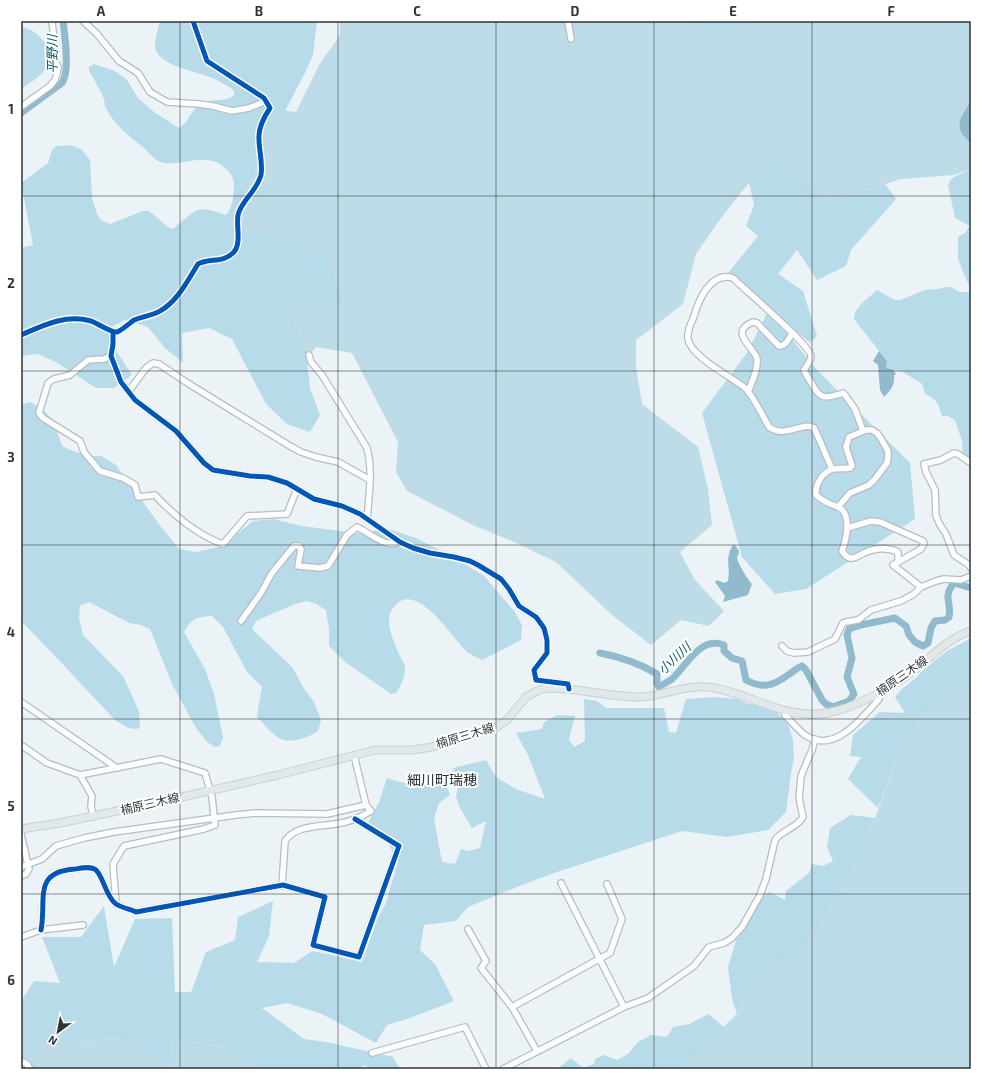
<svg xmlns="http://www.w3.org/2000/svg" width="992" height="1090" font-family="'Exo 2','Noto Sans JP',sans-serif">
  <rect width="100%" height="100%" fill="#ebf3f6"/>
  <g fill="#bedbe8">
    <polygon points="340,21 971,21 971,169 954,175 901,179 851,195 823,197 804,183 767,160 721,218 696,254 683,304 636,340 636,367 642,404 698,447 708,489 712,525 680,552 695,580 724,611 709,626 681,620 651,645 612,615 556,562 512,541 475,526 407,491 396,472 398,442 352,353 316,347 298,368 220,236 244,171 270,109 296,112 319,65 340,35"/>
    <polygon points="951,681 971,691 971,1069 678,1069 737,1014 763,967 798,953 821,925 854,866 875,818 895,763 922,716"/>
    <polygon points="126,1039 169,1039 224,1046 257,1069 21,1069 21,1064 47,1042"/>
  </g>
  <g fill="#b8dbea">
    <path d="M160 21H319L317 22 313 55 305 73 256 166 240 209 234 241 263 230 327 257 334 274 343 303 315 299 290 311 307 359 310 388 320 415 310 432 287 424 266 404 232 339 209 328 182 333 183 363 165 348 148 327 125 320 111 327 113 346 132 375 114 388H96L56 362 38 354 21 356V248L33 245 21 183 48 163 52 150 56 146 71 145 82 150 90 160 92 198 97 214 102 221 110 224 143 211H149L168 227 173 229C179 224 193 211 198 210 207 207 218 213 226 215 232 209 234 195 234 186 234 178 231 173 225 168 203 148 174 173 155 159 151 156 148 152 144 148 130 137 114 125 106 108 104 105 105 100 103 97 99 87 93 79 89 70V67L94 64 115 71 127 80 138 98 154 112 179 128C192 120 188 109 206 102 216 98 224 103 234 95V91C227 85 219 81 210 77 196 72 155 64 155 46 155 38 158 29 160 21Z"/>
    <polygon points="693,21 766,21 705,40"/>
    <path d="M21 27C38 29 55 49 47 66 42 76 30 83 21 89Z"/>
    <polygon points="767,160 804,183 823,197 851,195 885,184 896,199 851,250 846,266 817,280 797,250 778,274 803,291 817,336 810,343 728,273 758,236 746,226 754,205 749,182"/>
    <path d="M971 169V459L963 453 962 441 955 420 948 416H942C938 403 938 400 925 394L923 386 921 383 901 371 890 370 886 368 887 361 854 319C854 307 869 298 877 290L895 300H900L925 290 939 289 944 287H950L960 292H969V286L958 259V237L965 233 970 226 955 218 948 185 952 178Z"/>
    <polygon points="768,311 819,372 910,463 915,519 806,589 775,594 742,557 702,413 747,353"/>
    <path d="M30 402C54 414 54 423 62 446L73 451 90 456H101L116 465 162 528 179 549 196 552 222 546 253 521 273 519 302 526 356 533 389 529 416 538 453 557 484 576 515 612 522 625 521 640 482 660C477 657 470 655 466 651 452 638 415 577 393 608 383 621 394 641 399 654 401 658 405 664 405 668 405 678 401 685 396 693L391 694 345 662 329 646V629L326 610 316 604 307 601 295 604 256 621 252 629 293 668 303 687 314 702 321 720 318 731C310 737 291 744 281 739 272 735 264 724 257 717L259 703 262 687 247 672 223 627 212 616C195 617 193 618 184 632L205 669 214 694 223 737 220 746 215 747 207 742 196 728 173 686 150 629 141 625 129 623 89 602 80 606 79 618 83 635 123 676 139 711 140 727 137 729 128 728 115 720 55 656 21 621V405Z"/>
    <polygon points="971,638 971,691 951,681 922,716 894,765 878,808 848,779 861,757 850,756 853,735 880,712 905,713 895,697 902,689 917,677 924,669 947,651"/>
    <path d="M715 697 737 699 748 704 760 705 774 710 788 723 793 740 794 759 791 773 786 812 768 830 727 837 682 831 554 873 517 887 468 907 456 921 424 925 420 950 435 964 454 1001 410 1018 387 1025 376 1043 322 1014 287 1003 262 1008 304 1039 326 1042 393 1057 400 1069H368L366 1065 357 1069H254L224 1046 170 1039 172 1067 126 1039 47 1042 21 1064V1001L34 981 60 983 42 937H81L104 906 114 967 135 919 172 918 175 992H191L206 952 235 940 238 917 273 901 269 936 257 962 294 963 312 951 362 962 378 918 386 903 398 862 381 830 368 823 379 802 387 778C410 786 420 784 444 779L450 795 439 803 434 819 442 862 455 864 461 849 469 851 480 848 486 821 472 828 460 808 456 797 458 787 453 768 486 760 496 777 516 789 545 799 528 755 516 733 542 729 544 722 558 715 575 716 569 739 574 747 585 741 584 699 597 701 606 708H664L669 732 676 733 686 699Z"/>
    <polygon points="851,815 875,818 854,866 821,925 798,953 763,967 737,1014 732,999 728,967 737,937 762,897 769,892 785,900 786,891 809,873 812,864 823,866 833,861 827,847 830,828"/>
    <polygon points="708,1014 724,1027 678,1069 557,1069 571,1058 583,1068 594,1064 595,1059 604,1055 617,1060 628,1054 638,1042 651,1035 667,1037 673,1027 689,1024"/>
  </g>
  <g fill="#91bbcd">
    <path d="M971 101V143C952 128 960 118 971 101Z"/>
    <path d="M879 351 887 361 886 368 894 370 896 375H894C895 385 891 390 884 397L880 390 878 365 873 361Z"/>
    <path d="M733 545H735L739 551C739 553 738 555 737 557 737 562 748 580 752 584L748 595 723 602 725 596 715 582 717 580 724 583 728 581C731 566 724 559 733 545Z"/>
  </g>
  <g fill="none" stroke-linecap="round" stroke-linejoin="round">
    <g stroke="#91bbcd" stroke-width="7">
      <path d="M21 113 62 83C70 72 65 36 63 21"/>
      <path d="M600 653C621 657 639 663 657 674V684L659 687C663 684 668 682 672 679 687 665 700 636 724 645V651L732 658 742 661 746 680C763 689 773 686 788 675 793 672 796 668 802 666L806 670 822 700 826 704 833 707 849 701 854 694 847 677 852 658 847 635 849 629 861 625 895 618 906 626 909 635 915 642 923 646 928 643 931 628 935 621 945 620 949 617C952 602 942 598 954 583L971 588"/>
    </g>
    <defs>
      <g id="minor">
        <polyline points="83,21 97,34 119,61 138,73 150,92 167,102 199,104 213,106 232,111 249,108 266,101"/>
        <polyline points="568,21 571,39"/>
        <polyline points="21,107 50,86 55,80 57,74 58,67 51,53 54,40 52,21"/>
        <polyline points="113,332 113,344 111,356 121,382 135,400 176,431 204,463 213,470 250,476 268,477 287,483 314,499 342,506 360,514 400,542 413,548 430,553 454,557 470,561 478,565 501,579 509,589 519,606 536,617 544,628 547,640 547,653 534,670 536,680 568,684 569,689"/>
        <path d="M21 335C44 325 66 314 91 321 97 323 112 333 117 332 121 331 130 323 134 320 143 316 152 316 160 311 177 302 188 280 198 264 209 258 223 263 233 253 242 244 236 227 238 215 241 201 257 191 261 175 263 163 259 151 259 139 258 128 264 117 270 108L264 98 207 61 193 21"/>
        <path d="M309 355 311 362 322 375 367 448C373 471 369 495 367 519"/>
        <path d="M111 356 104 359 88 360 70 375 54 379 48 383 39 413 43 418 80 441 84 452 100 471 123 478 135 485 138 497 155 495C172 514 199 536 223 544L247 516 287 514 297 489"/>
        <polyline points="129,391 146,368 153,363 159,364 189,384 290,446 301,452 316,457 338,462 370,480"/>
        <path d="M748 392C752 382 758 370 757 359 756 349 727 332 753 322L757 323 779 346C786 346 789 339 792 333"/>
        <polyline points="971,463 958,454 954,453 941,460 924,464 926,472 935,490 936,516 940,525 946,534 954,555 969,565 971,568"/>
        <path d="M832 469 820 441 814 428C802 421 785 439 769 427 764 418 752 394 745 388 732 377 691 357 688 339 687 333 690 325 693 319 696 309 699 300 705 291 712 281 721 274 733 278 744 289 811 346 811 356 811 361 806 366 804 370 806 375 809 379 812 384 821 401 826 398 843 393L845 395 855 409 863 431"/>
        <path d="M838 507 850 493 869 485 875 479 887 463 888 457V451L880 437 877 433 872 430H866L849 437 846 447 852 466 850 468C844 469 838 468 833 469 822 472 815 485 816 495 823 502 830 504 838 507 853 514 846 540 842 551 845 555 848 559 852 558 856 558 860 555 864 553 875 548 887 547 898 552V561"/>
        <polyline points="847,528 871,521 880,522 923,541 924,543 921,549 893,565 921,587"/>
        <path d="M241 621 261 593 272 573 294 546H299L301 549 298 566 320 568 328 566 347 535 357 527C372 534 384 548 400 542"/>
        <polyline points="782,646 787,651 794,653 808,652 835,639 843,623 846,622 858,620 871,610 901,601 914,594 921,587 936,581 944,579 961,580 971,576"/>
        <polyline points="21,702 117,768"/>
        <path d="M785 710V715C791 721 798 730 805 735 834 755 862 718 879 699L877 695"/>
        <polyline points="21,745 47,763 80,775 161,759 205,773 212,797 215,825 204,829 124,846 113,864 116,904"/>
        <polyline points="80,775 92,796 91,806 93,817"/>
        <polyline points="21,834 29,869 26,874 21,876"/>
        <polyline points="21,867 42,859 56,846 84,838 114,832 236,815 256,813 327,814 366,805"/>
        <polyline points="561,883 624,1007"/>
        <path d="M282 886 285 841C296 824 323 827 341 823 352 821 361 817 371 811L366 805 354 755"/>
        <polyline points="468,929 486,961 481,968 512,1007 537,1051"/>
        <path d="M41 930C47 899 32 872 75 869 82 868 91 866 96 870 104 878 106 897 116 904 122 908 130 909 136 912L283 885 325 897 313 945 359 957 399 846 355 819"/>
        <polyline points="21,937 41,930 83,925"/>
        <polyline points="512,1007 610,953 622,919 607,884"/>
        <polyline points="372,1053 465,1027 486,1069"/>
        <polyline points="21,1061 27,1064 30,1069"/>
        <path d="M503 1069 624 1007 648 998 694 966 709 947 724 943 732 938 742 927 760 895 766 879 775 840C782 830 797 828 803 817L799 798 801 777 803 771 812 750 815 739"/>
      </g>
      <path id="major" d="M21 829 60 823 169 800 278 775 375 750H412L432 747 495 728 507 720 526 697 539 690 547 688C578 688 610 697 641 697 663 696 684 685 707 687 747 691 785 721 827 713 854 708 890 689 912 672 930 658 948 638 971 631"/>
    </defs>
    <use href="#minor" stroke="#b7bdc0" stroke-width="8"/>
    <use href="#major" stroke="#cacfd0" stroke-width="9"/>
    <use href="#minor" stroke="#fcfdfe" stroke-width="5.5"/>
    <use href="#major" stroke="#e1e8ea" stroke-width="7"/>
    <defs>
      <g id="cycleway">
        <polyline points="113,332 113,344 111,356 121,382 135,400 176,431 204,463 213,470 250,476 268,477 287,483 314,499 342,506 360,514 400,542 413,548 430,553 454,557 470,561 478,565 501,579 509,589 519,606 536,617 544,628 547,640 547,653 534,670 536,680 568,684 569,689"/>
        <path d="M21 335C44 325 66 314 91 321 97 323 112 333 117 332 121 331 130 323 134 320 143 316 152 316 160 311 177 302 188 280 198 264 209 258 223 263 233 253 242 244 236 227 238 215 241 201 257 191 261 175 263 163 259 151 259 139 258 128 264 117 270 108L264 98 207 61 193 21"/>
        <path d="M41 930C47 899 32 872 75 869 82 868 91 866 96 870 104 878 106 897 116 904 122 908 130 909 136 912L283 885 325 897 313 945 359 957 399 846 355 819"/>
      </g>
    </defs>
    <use href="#cycleway" stroke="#fff" stroke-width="8"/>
    <use href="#cycleway" stroke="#0057b8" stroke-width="5"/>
  </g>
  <path fill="none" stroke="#2f3537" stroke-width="1" stroke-opacity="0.55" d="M180 21V1069M338 21V1069M496 21V1069M654 21V1069M812 21V1069M21 196H971M21 371H971M21 545H971M21 719H971M21 894H971"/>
  <g text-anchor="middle" stroke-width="4" stroke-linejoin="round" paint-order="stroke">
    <g font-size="12" fill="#2f3537" stroke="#fff">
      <text transform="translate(902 676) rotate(-35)" y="4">楠原三木線</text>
      <text transform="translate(465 736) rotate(-17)" y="4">楠原三木線</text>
      <text transform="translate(150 804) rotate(-13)" y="4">楠原三木線</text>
    </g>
    <g font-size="13" font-style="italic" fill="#06566f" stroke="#fff">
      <text transform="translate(52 54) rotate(-91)" y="5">平野川</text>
      <text transform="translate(674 658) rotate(-43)" y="5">小川川</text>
    </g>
    <g font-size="14" fill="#253035" stroke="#fff">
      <text x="442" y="785">細川町瑞穂</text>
    </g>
  </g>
  <rect width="992" height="1090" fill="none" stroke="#ffffff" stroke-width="44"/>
  <g transform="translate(58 1032) rotate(212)" stroke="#ffffff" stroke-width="3" paint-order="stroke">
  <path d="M0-3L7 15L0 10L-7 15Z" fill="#2f3537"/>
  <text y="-6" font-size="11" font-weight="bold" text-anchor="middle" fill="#2f3537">N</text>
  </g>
  <rect x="22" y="22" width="948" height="1046" fill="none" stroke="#2f3537" stroke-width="1.5"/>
  <g font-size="13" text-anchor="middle" font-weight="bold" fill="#2f3537">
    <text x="101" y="16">A</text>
    <text x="259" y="16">B</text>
    <text x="417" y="16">C</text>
    <text x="575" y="16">D</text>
    <text x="733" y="16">E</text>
    <text x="891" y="16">F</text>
    <text x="11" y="114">1</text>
    <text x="11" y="288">2</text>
    <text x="11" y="462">3</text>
    <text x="11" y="637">4</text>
    <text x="11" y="811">5</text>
    <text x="11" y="985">6</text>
  </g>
</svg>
